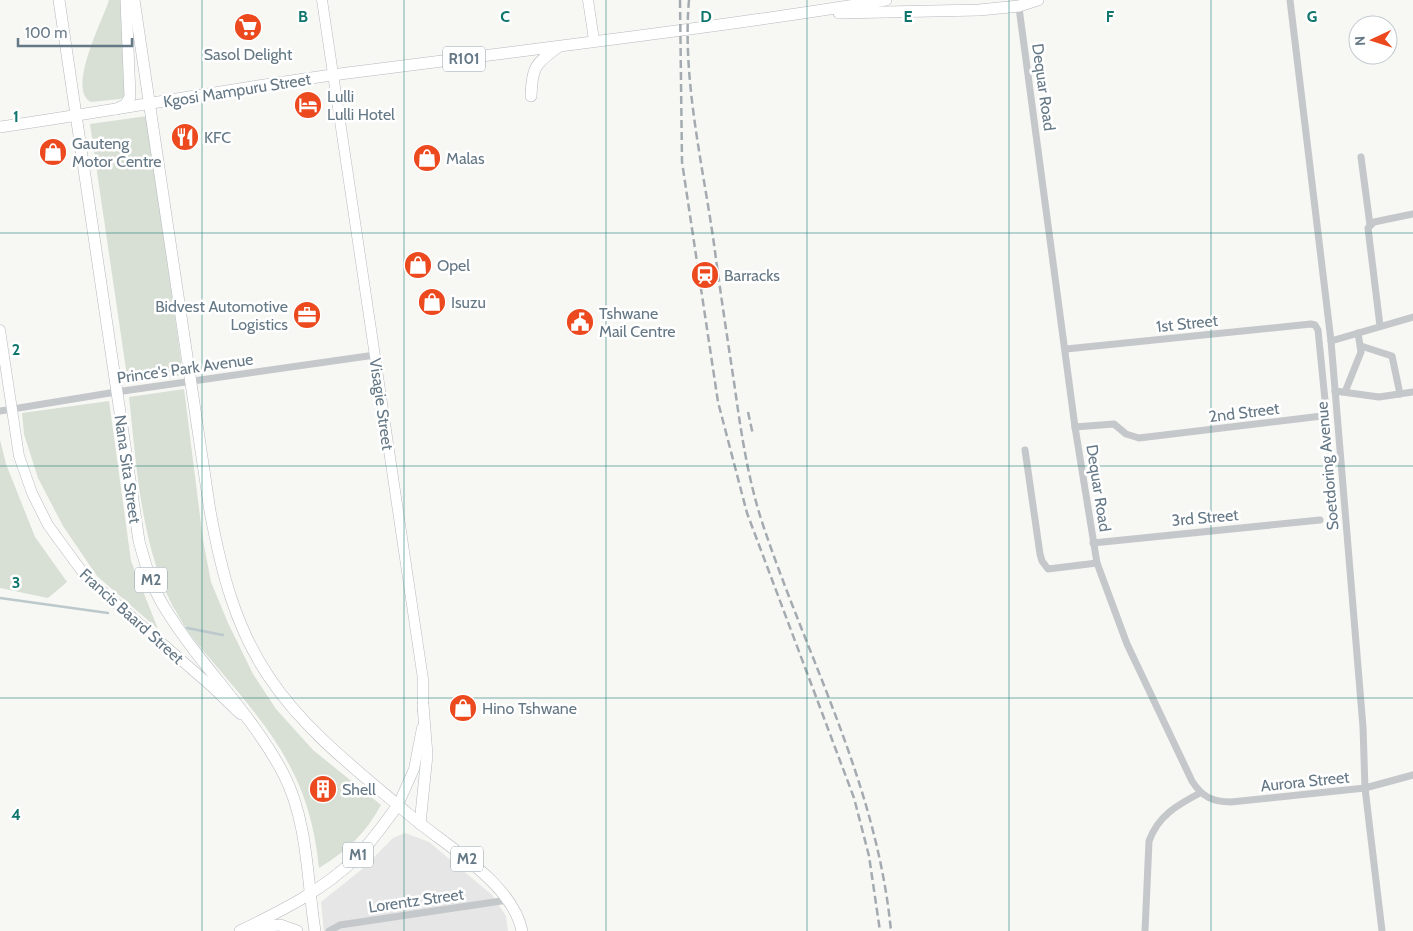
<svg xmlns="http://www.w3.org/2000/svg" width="1413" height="931" font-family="Cabin,sans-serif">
  <rect width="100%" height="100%" fill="#f7f7f4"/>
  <polygon fill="#e5e6e5" points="405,833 429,842 492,895 506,916 508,931 324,931 321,902 361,870 393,838"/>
  <g fill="#d8dfd5">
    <path d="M109 0H123L125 92 124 97 120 99 91 102C66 89 104 18 109 0Z"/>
    <polygon points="147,116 183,375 128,383 90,124"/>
    <path d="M184 389 203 540 211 582 228 623 253 674 276 709 313 750 381 805C366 833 346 852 319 868 311 786 280 741 228 680 212 660 192 640 179 617 141 555 137 468 129 397Z"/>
    <polygon points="109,401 131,561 158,629 97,576 63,526 38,478 24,434 22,413"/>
    <polygon points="0,440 6,464 35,537 67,582 48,598 0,588"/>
  </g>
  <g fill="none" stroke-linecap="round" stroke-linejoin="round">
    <g stroke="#bbc8cc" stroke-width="2.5">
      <polyline points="0,598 108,613"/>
      <polyline points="187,628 223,635"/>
    </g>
    <defs>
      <g id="secondary">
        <polyline points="322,0 423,679 423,711"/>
        <polyline points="588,0 594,40"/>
        <polyline points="0,330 19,456 32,493 48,525 86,577 211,686 240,714"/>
        <polyline points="398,805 414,769 422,728"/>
      </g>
      <g id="primary">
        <path d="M59 0 139 541C145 563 151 585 163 605 199 665 252 713 284 775 308 822 307 880 315 931"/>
        <path d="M134 0 210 511C221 570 235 627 269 677 304 730 358 771 406 812 442 844 512 881 522 931"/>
        <polyline points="839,13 979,10 1019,6 1038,0"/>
        <path d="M531 96C532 67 535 64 558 47"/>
        <polyline points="117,109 126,104 130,97 126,0"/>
        <path d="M0 127C111 111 222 90 333 75 517 51 702 30 886 0"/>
        <polyline points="420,824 427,755 423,705"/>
        <polyline points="255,927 280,925 297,931"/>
        <path d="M240 931C281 911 324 890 357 857 372 841 385 823 398 805"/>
      </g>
    </defs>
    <use href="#secondary" stroke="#b6bcc0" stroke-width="11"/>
    <use href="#primary" stroke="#b5babe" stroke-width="12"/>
    <g stroke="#c4c8cb" stroke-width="7">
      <path d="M1018 0 1075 427 1097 563 1127 644 1192 781C1202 797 1213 802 1231 802L1365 788 1413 775"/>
      <polyline points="1290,0 1331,341 1363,727 1365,788 1382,931"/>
      <polyline points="1361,157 1370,225"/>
      <polyline points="1380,326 1368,228 1374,222 1413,214"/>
      <polyline points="1331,341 1413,317"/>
      <polyline points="1361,346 1392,356 1400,394"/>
      <polyline points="1066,349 1311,324 1315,325 1318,330 1326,410 1322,416 1139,438 1126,434 1114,424 1075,427"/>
      <polyline points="1335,391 1379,397 1413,392"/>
      <polyline points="1345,392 1361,352 1358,333"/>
      <polyline points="0,411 116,392 375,355"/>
      <polyline points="1025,450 1040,554 1042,561 1048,569 1097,563"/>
      <polyline points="1093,543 1320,520"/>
      <polyline points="329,931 340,925 508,900"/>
      <path d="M1145 931 1149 841C1158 816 1177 805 1200 793"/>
    </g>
    <use href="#secondary" stroke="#fff" stroke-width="10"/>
    <use href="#primary" stroke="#fff" stroke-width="11"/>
    <g stroke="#a4abb0" stroke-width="2.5" stroke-dasharray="8 4" stroke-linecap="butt">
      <polyline points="680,0 682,162 718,402 747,513 854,798 869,856 880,931"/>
      <path d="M689 0C682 79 703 166 714 244 720 290 727 336 734 382 741 432 748 481 764 528 810 664 877 786 891 931"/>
      <polyline points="748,412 753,435"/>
    </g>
  </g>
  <path fill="none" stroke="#0f766e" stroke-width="1" stroke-opacity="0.55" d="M202 0V931M404 0V931M606 0V931M807 0V931M1009 0V931M1211 0V931M0 233H1413M0 466H1413M0 698H1413"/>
  <defs>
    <symbol id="supermarket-disc" viewBox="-11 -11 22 22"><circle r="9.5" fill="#ec491f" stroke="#fff"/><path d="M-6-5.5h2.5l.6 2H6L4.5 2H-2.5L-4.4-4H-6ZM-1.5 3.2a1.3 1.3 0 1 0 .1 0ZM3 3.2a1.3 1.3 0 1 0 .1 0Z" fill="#fff"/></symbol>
    <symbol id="hotel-disc" viewBox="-11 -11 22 22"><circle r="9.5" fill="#ec491f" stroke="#fff"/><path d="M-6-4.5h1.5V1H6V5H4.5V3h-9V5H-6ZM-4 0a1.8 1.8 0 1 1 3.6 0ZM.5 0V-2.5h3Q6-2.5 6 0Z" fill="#fff"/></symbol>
    <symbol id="restaurant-disc" viewBox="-11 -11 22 22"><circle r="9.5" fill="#ec491f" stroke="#fff"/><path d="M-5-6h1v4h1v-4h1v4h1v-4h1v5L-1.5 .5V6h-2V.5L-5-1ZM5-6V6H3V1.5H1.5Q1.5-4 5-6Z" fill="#fff"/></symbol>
    <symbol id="shop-disc" viewBox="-11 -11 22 22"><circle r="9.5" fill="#ec491f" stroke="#fff"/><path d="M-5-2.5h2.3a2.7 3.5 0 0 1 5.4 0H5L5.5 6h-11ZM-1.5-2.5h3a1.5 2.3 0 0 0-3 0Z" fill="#fff"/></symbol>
    <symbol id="station-disc" viewBox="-11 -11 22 22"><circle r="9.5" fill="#ec491f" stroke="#fff"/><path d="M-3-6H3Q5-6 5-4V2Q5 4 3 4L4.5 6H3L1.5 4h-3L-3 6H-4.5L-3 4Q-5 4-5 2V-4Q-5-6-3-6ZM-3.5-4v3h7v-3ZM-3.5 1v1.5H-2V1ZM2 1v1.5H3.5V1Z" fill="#fff"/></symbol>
    <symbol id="office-disc" viewBox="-11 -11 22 22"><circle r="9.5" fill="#ec491f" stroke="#fff"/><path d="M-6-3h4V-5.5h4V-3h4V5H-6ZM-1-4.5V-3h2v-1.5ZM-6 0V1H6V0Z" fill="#fff"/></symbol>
    <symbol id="civic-disc" viewBox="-11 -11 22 22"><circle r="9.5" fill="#ec491f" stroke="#fff"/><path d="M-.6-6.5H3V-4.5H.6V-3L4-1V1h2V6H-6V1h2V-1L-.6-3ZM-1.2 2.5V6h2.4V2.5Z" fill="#fff"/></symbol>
    <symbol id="building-disc" viewBox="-11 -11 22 22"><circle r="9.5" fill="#ec491f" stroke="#fff"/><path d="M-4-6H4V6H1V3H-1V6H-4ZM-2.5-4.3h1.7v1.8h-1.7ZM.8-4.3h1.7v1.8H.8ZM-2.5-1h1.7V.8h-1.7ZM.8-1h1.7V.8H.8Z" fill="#fff"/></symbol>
  </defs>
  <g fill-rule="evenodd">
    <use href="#supermarket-disc" x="232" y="11" width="32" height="32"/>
    <use href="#hotel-disc" x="292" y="89" width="32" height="32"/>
    <use href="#restaurant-disc" x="169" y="121" width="32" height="32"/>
    <use href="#shop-disc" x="37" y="136" width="32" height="32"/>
    <use href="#shop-disc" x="411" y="142" width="32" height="32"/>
    <use href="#shop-disc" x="402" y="249" width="32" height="32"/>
    <use href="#station-disc" x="689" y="259" width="32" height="32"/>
    <use href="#shop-disc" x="416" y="286" width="32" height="32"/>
    <use href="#office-disc" x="291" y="299" width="32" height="32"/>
    <use href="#civic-disc" x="564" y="306" width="32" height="32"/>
    <use href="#shop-disc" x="447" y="692" width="32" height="32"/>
    <use href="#building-disc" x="307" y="773" width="32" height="32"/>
  </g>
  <g text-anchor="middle" stroke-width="5" stroke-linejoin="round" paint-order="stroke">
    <g fill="#fff" stroke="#93a0aa" stroke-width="1">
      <rect x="443" y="46.5" width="42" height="25" rx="4"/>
      <rect x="135" y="567.5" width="32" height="25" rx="4"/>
      <rect x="343" y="842.5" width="30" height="25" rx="4"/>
      <rect x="451" y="846.5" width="32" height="25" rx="4"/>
    </g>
    <g font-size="15" font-weight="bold" fill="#657886">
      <text x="464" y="64">R101</text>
      <text x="151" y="585">M2</text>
      <text x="358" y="860">M1</text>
      <text x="467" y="864">M2</text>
    </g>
    <g font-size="16" fill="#657886" stroke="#fff" text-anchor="start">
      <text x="248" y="60" text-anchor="middle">Sasol Delight</text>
      <text x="327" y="102">Lulli<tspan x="327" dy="18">Lulli Hotel</tspan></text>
      <text x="204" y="143">KFC</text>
      <text x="72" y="149">Gauteng<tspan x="72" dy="18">Motor Centre</tspan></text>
      <text x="446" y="164">Malas</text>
      <text x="437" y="271">Opel</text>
      <text x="724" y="281">Barracks</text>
      <text x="451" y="308">Isuzu</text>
      <text x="288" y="312" text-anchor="end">Bidvest Automotive<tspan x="288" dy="18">Logistics</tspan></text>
      <text x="599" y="319">Tshwane<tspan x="599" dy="18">Mail Centre</tspan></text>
      <text x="482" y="714">Hino Tshwane</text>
      <text x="342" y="795">Shell</text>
    </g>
    <g font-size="16" fill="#657886" stroke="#fff">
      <text transform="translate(1044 87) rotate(82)" y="6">Dequar Road</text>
      <text transform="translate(237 90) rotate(-9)" y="6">Kgosi Mampuru Street</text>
      <text transform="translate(1187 323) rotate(-6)" y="6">1st Street</text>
      <text transform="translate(185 368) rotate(-8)" y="6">Prince's Park Avenue</text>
      <text transform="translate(382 404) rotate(82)" y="6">Visagie Street</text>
      <text transform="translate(1244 412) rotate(-7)" y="6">2nd Street</text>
      <text transform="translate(1327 466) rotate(-95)" y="6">Soetdoring Avenue</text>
      <text transform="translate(128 469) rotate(82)" y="6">Nana Sita Street</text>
      <text transform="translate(1099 488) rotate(81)" y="6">Dequar Road</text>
      <text transform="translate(1205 517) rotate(-5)" y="6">3rd Street</text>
      <text transform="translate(132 616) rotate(42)" y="6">Francis Baard Street</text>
      <text transform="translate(1305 781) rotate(-6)" y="6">Aurora Street</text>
      <text transform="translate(416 900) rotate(-8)" y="6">Lorentz Street</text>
    </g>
  </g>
  <g font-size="16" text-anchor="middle" font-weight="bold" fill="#0f766e" stroke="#fff" stroke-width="5" stroke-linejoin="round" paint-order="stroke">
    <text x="303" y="22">B</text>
    <text x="505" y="22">C</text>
    <text x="706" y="22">D</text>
    <text x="908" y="22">E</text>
    <text x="1110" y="22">F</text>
    <text x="1312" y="22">G</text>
    <text x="16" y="122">1</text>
    <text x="16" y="355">2</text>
    <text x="16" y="588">3</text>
    <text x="16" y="820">4</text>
  </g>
  <g transform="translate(1373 40) rotate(266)"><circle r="24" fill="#ffffff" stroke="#c1c9cf"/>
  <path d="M0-4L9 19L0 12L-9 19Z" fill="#ec491f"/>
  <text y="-8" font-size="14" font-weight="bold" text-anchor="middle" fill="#657886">N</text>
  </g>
  <path d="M18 38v8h114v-8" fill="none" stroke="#657886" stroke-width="2.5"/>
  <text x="25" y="38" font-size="15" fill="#657886" stroke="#ffffff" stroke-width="4" paint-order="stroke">100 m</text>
</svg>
